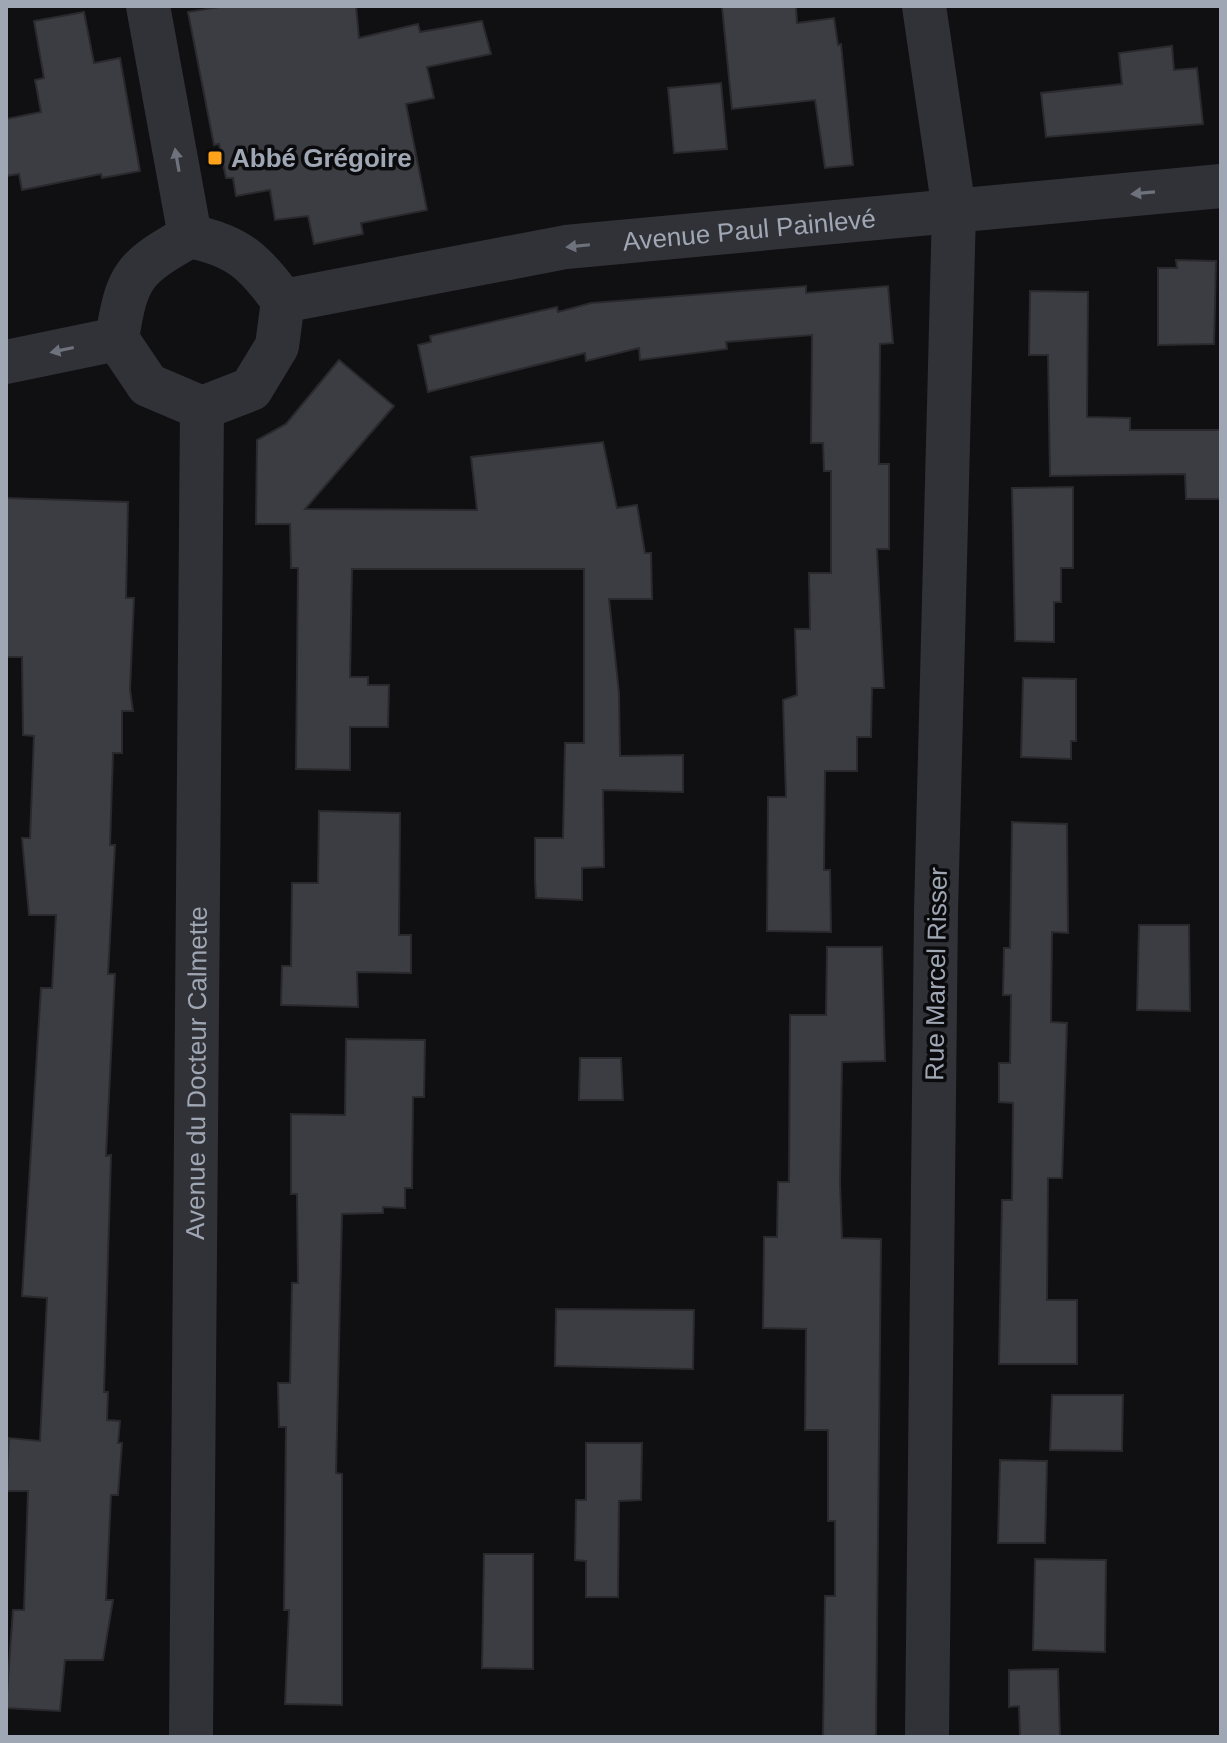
<svg xmlns="http://www.w3.org/2000/svg" width="1227" height="1743" font-family="Arial,sans-serif">
  <rect width="100%" height="100%" fill="#101012"/>
  <g fill="#3c3d42" stroke="#2a2a2e" stroke-width="2">
    <polygon points="225,6 356,6 359,38 418,24 420,32 482,21 491,54 427,67 434,98 406,104 427,210 361,223 363,234 314,244 308,216 275,220 270,190 236,196 233,178 226,178 219,144 214,145 188,12"/>
    <polygon points="722,6 796,6 797,23 834,18 838,45 841,44 853,165 825,168 815,100 732,109"/>
    <polygon points="84,12 94,63 120,58 140,171 102,178 101,174 22,190 19,174 6,176 6,119 41,112 35,80 44,78 34,21"/>
    <polygon points="1172,46 1174,70 1197,68 1203,124 1046,137 1041,93 1122,84 1119,53"/>
    <polygon points="721,83 727,149 674,153 668,88"/>
    <polygon points="1176,260 1216,261 1214,344 1158,345 1158,268 1177,268"/>
    <polygon points="806,286 806,293 888,286 893,343 880,344 879,464 889,464 889,549 877,549 884,688 872,688 871,737 857,737 857,771 825,771 824,870 830,870 831,932 767,931 768,797 786,797 783,700 797,695 795,629 810,629 809,573 831,573 831,471 824,471 823,443 811,443 812,335 726,342 727,349 640,360 639,348 586,361 585,353 428,392 418,345 431,342 430,336 557,307 558,312 591,303"/>
    <polygon points="1030,291 1088,292 1087,417 1130,418 1130,430 1221,430 1221,499 1186,499 1185,474 1050,476 1048,355 1029,355"/>
    <polygon points="339,360 394,406 305,509 477,510 471,457 603,442 617,508 637,505 645,553 651,553 652,599 609,599 619,693 620,756 683,755 683,792 603,790 604,867 582,868 582,900 536,898 535,880 535,838 563,838 565,743 584,743 584,569 352,569 350,677 368,677 368,685 389,685 388,727 350,727 350,770 296,769 298,568 291,568 290,524 256,524 257,440 286,424"/>
    <polygon points="1073,487 1073,568 1061,568 1061,602 1054,602 1054,642 1015,641 1012,488"/>
    <polygon points="6,498 128,502 126,598 134,598 130,690 133,711 122,711 122,753 113,753 110,845 115,845 108,974 115,974 106,1156 111,1155 104,1392 108,1392 107,1420 120,1421 118,1443 122,1443 118,1495 111,1495 106,1600 113,1600 103,1660 65,1660 60,1711 6,1708 13,1610 24,1610 28,1491 6,1491 9,1438 40,1441 47,1298 22,1296 41,988 52,988 56,915 29,915 22,838 30,838 34,736 23,735 22,657 6,657"/>
    <polygon points="1023,678 1076,679 1076,741 1071,741 1071,759 1021,757"/>
    <polygon points="319,811 400,813 399,935 411,935 411,973 357,972 358,1007 281,1005 282,966 291,966 292,883 318,883"/>
    <polygon points="1012,822 1067,824 1068,933 1052,932 1051,1022 1067,1023 1062,1178 1048,1178 1047,1300 1077,1300 1077,1364 999,1364 1002,1200 1012,1200 1013,1103 999,1102 999,1063 1010,1063 1011,995 1003,995 1004,948 1010,948"/>
    <polygon points="1139,925 1189,925 1190,1011 1137,1010"/>
    <polygon points="827,947 882,947 885,1061 842,1062 840,1183 842,1238 881,1239 876,1735 872,1737 823,1737 825,1596 835,1596 835,1521 828,1521 828,1430 805,1430 806,1329 763,1328 764,1237 777,1237 778,1182 789,1182 790,1015 826,1015"/>
    <polygon points="346,1039 425,1040 424,1097 413,1097 412,1188 405,1188 405,1208 383,1207 383,1213 342,1214 336,1473 342,1474 342,1705 285,1704 289,1610 284,1610 286,1427 279,1427 278,1383 290,1383 292,1283 298,1283 297,1194 291,1194 291,1114 345,1115"/>
    <polygon points="580,1058 621,1058 623,1100 579,1100"/>
    <polygon points="556,1309 694,1310 693,1369 555,1366"/>
    <polygon points="1052,1395 1123,1395 1122,1451 1050,1450"/>
    <polygon points="586,1443 642,1443 641,1500 619,1501 618,1597 586,1597 586,1561 575,1560 576,1500 586,1500"/>
    <polygon points="1000,1460 1047,1461 1045,1543 998,1543"/>
    <polygon points="484,1554 533,1554 533,1669 482,1668"/>
    <polygon points="1035,1559 1106,1560 1105,1652 1033,1650"/>
    <polygon points="1058,1669 1060,1737 1020,1737 1019,1706 1009,1707 1009,1670"/>
  </g>
  <g fill="none" stroke-linecap="round" stroke-linejoin="round">
    <g stroke="#313237" stroke-width="44">
      <polyline points="148,6 190,236"/>
      <polyline points="924,6 954,210 936,911 927,1737"/>
      <path d="M190 236C238 246 255 262 283 301L277 346 251 389 202 408 148 385 117 339C127 274 134 268 190 236Z"/>
      <path id="s1" d="M283 301 566 247 1221 186"/>
      <polyline points="6,362 117,339"/>
      <path id="s2" d="M191 1737 202 408"/>
    </g>
  </g>
  <defs><path id="oneway-solid" d="M-6-.8H1V-3.2L6.5 0L1 3.2V.8H-6Z" transform="scale(2)"/></defs>
  <g fill="#6e727c">
    <use href="#oneway-solid" transform="translate(177 160) rotate(-100)"/>
    <use href="#oneway-solid" transform="translate(1143 193) rotate(175)"/>
    <use href="#oneway-solid" transform="translate(578 246) rotate(174)"/>
    <use href="#oneway-solid" transform="translate(62 350) rotate(168)"/>
  </g>
  <rect fill="#ffa31b" stroke="#0b0b0d" stroke-width="3" x="207" y="150" width="16" height="16" rx="4"/>
  <g text-anchor="middle" stroke-width="7" stroke-linejoin="round" paint-order="stroke">
    <g font-size="26" font-weight="bold" fill="#a0a7b4" stroke="#0b0b0d" text-anchor="start">
      <text x="231" y="167">Abbé Grégoire</text>
    </g>
    <g font-size="26" fill="#a0a7b4" stroke="#0b0b0d">
      <text dy="9" stroke="none"><textPath href="#s1" startOffset="472">Avenue Paul Painlevé</textPath></text>
      <text transform="translate(936 974) rotate(-89)" y="9">Rue Marcel Risser</text>
      <text dy="9" stroke="none"><textPath href="#s2" startOffset="664">Avenue du Docteur Calmette</textPath></text>
    </g>
  </g>
  <rect width="1227" height="1743" fill="none" stroke="#a0a7b4" stroke-width="16"/>
</svg>
